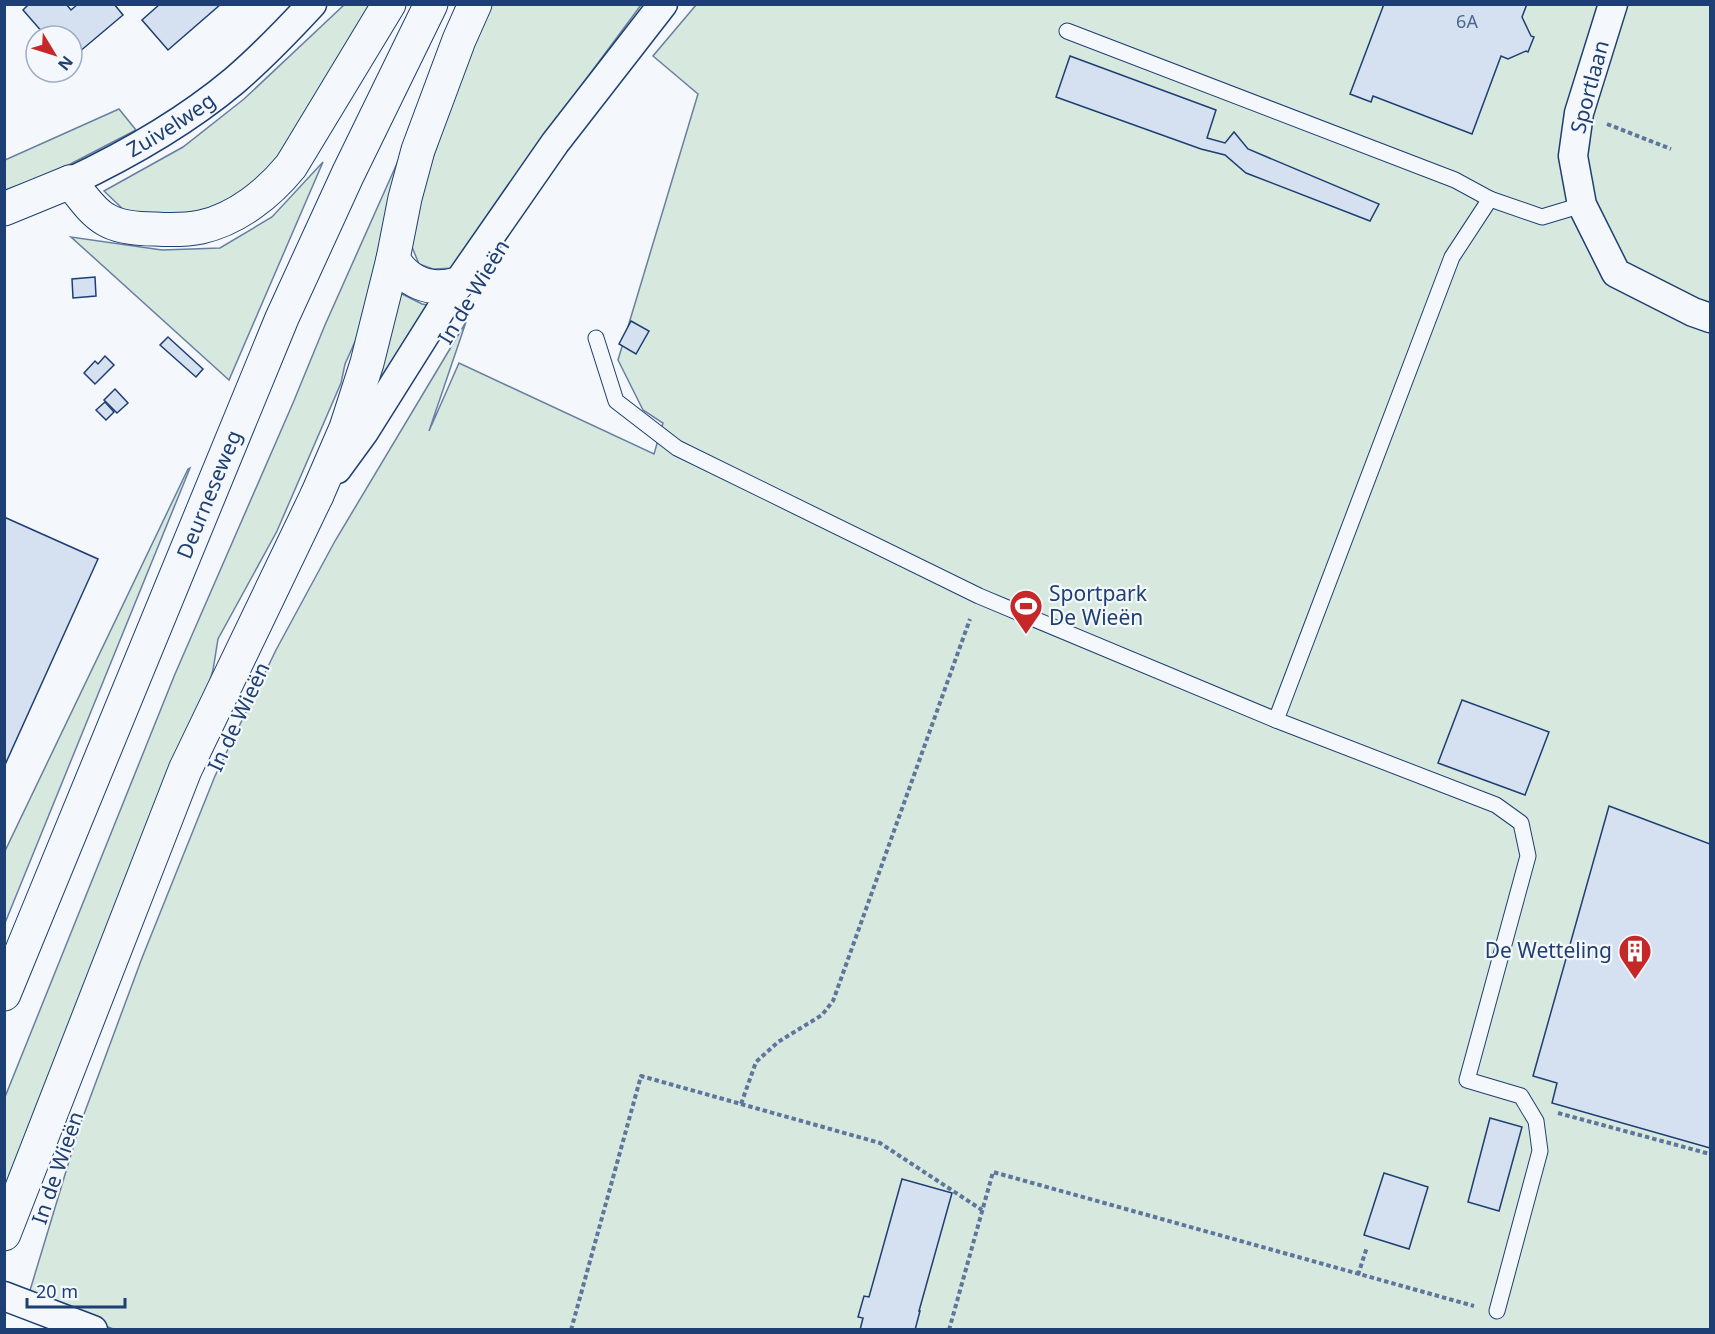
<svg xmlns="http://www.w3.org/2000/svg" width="1715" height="1334" font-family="'Noto Sans',sans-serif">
  <rect width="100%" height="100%" fill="#f4f7fb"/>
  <g fill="#d7e8df" stroke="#687fa3" stroke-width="1.5">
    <polygon points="344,5 371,5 272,166 237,196 202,211 167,216 127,213 104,191 183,147 244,99"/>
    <polygon points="490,5 641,5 555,121 458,268 433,269 419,264 407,235 454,95"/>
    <polygon points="696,5 1710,5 1710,1329 116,1330 28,1297 80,1125 142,958 215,776 276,650 335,541 466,322 429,431 459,363 654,454 663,423 643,410 618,360 698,94 653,56"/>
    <polygon points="119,109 136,130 55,172 5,190 5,160"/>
    <polygon points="415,123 368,313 345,364 341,383 277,531 218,639 213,670 201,712 5,1213 5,1097 175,674 293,403 325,325"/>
    <polygon points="323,162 229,380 71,237 162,250 220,248 272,217"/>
    <polygon points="398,292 422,304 434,306 410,348 370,394"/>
    <polygon points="190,468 5,923 5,851 188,469"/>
  </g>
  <g fill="#d5e0f0" stroke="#1d3f73" stroke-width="1.5">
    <polygon points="29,4 66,4 71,10 78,4 114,4 123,15 72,58 72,36 43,36 44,34 23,10"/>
    <polygon points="160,4 221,4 168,50 142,20"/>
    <polygon points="1384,4 1527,4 1522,17 1531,36 1534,37 1528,52 1526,51 1508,59 1501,56 1472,134 1373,96 1371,102 1350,94"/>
    <polygon points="1070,56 1216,110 1207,138 1225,143 1234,132 1248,149 1379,204 1370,221 1246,173 1225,155 1201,149 1056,97"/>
    <polygon points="95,277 96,296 73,298 72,279"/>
    <polygon points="631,321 649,331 636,354 619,344"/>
    <polygon points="168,337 203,369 196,377 160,345"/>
    <polygon points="105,356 114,365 95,384 84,373 95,361 98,364"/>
    <polygon points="115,389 128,403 117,413 104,400"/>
    <polygon points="105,402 114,412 106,420 96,410"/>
    <polygon points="4,517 98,559 4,767"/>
    <polygon points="1462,700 1549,732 1525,795 1438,763"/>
    <polygon points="1609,806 1710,844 1710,1148 1552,1103 1557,1083 1533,1076"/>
    <polygon points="1490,1118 1522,1127 1499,1211 1468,1202"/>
    <polygon points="1384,1173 1428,1187 1409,1249 1364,1235"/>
    <polygon points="902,1179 952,1193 919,1311 920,1311 915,1330 860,1330 863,1318 858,1317 864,1296 869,1297"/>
  </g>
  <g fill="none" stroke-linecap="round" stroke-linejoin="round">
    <defs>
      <g id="service">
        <polyline points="1067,31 1455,180 1490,199 1542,217 1582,205"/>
        <polyline points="1490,199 1452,257 1276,720 1496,805 1521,823 1528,856 1467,1080 1521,1096 1536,1121 1540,1151 1497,1311"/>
        <polyline points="596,338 616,401 677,448 979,596 1276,720"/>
      </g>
      <g id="minor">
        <polyline points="1613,4 1579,113 1573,156 1582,205 1616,273 1693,312 1710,318"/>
        <path id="s1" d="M70 182C127 155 185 122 234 81 262 57 287 31 312 4"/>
        <polyline points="337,469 364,432 457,284 555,143 663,4"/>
        <polyline points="4,1296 93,1330"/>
      </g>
      <g id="secondary">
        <polyline points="4,209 70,182"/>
        <polyline points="4,1234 185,770 317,495"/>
      </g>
      <g id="primary">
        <path d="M70 182C81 194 91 211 105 219 119 228 139 229 155 229 170 230 186 230 201 227 237 219 269 193 291 166L389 4"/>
        <path d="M393 259C407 282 430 292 457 284"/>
        <polyline points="317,495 346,428 367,363 393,259 405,198 418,150 459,40 475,4"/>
        <path id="s2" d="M4 994 282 318 348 174 431 4"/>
      </g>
    </defs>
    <use href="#service" stroke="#1d3f73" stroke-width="17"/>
    <use href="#minor" stroke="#1d3f73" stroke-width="31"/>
    <use href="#secondary" stroke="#1d3f73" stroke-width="35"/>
    <use href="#primary" stroke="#1d3f73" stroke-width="35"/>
    <g stroke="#5e769c" stroke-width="4" stroke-dasharray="4.5 3" stroke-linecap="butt">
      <polyline points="1607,124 1671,149"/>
      <polyline points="741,1104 880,1143 982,1210"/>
      <polyline points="1558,1113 1710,1154"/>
      <polyline points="1358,1275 1367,1247"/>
      <polyline points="571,1330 641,1076 741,1104 756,1062 778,1042 822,1015 833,1001 970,619"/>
      <polyline points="949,1330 993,1172 1474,1306"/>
    </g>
    <use href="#service" stroke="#f4f7fb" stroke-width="15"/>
    <use href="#minor" stroke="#f4f7fb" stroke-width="28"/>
    <use href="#secondary" stroke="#f4f7fb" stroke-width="33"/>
    <use href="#primary" stroke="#f4f7fb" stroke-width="33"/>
  </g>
  <defs>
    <symbol id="stadium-pin" viewBox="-11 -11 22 30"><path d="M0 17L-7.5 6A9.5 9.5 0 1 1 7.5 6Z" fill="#c62828" stroke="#f4f7fb"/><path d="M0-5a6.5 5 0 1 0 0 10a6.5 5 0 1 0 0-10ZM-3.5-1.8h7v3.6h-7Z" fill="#fff"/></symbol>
    <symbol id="building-pin" viewBox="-11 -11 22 30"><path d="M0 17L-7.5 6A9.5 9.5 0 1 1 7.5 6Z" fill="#c62828" stroke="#f4f7fb"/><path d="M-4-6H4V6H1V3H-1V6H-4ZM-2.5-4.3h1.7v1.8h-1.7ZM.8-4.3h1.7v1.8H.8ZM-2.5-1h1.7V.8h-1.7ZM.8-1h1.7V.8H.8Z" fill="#fff"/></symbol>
  </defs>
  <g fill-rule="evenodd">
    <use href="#stadium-pin" x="1007" y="587" width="38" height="52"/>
    <use href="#building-pin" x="1616" y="932" width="38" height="52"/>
  </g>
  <g text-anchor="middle" stroke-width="4.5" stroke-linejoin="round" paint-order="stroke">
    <g font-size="18" fill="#4b6792">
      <text x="1467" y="28">6A</text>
    </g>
    <g font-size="21" fill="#1d3f73" stroke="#f4f7fb">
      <text transform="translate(1590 87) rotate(-75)" y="7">Sportlaan</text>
      <text dy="7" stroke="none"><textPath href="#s1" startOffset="116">Zuivelweg</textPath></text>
      <text transform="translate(474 292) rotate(-59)" y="7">In de Wieën</text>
      <text dy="7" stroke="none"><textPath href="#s2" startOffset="540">Deurneseweg</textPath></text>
      <text transform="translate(239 717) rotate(-65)" y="7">In de Wieën</text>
      <text transform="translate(58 1168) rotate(-71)" y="7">In de Wieën</text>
    </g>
    <g font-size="21" fill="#1d3f73" stroke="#f4f7fb" text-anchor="start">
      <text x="1049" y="601">Sportpark<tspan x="1049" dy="24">De Wieën</tspan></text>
      <text x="1612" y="958" text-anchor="end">De Wetteling</text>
    </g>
  </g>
  <rect width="1715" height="1334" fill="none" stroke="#1d3f73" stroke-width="12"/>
  <g transform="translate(54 54) rotate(128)"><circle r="28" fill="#f4f7fb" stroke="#9eadc5" stroke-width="1.5"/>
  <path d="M0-4.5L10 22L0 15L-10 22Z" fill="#c62828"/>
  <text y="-9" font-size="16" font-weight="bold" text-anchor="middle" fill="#1d3f73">N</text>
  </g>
  <path d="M27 1298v9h98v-9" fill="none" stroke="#1d3f73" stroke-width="3"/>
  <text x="36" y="1298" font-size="18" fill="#1d3f73" stroke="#f4f7fb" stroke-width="4.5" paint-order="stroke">20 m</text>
</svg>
